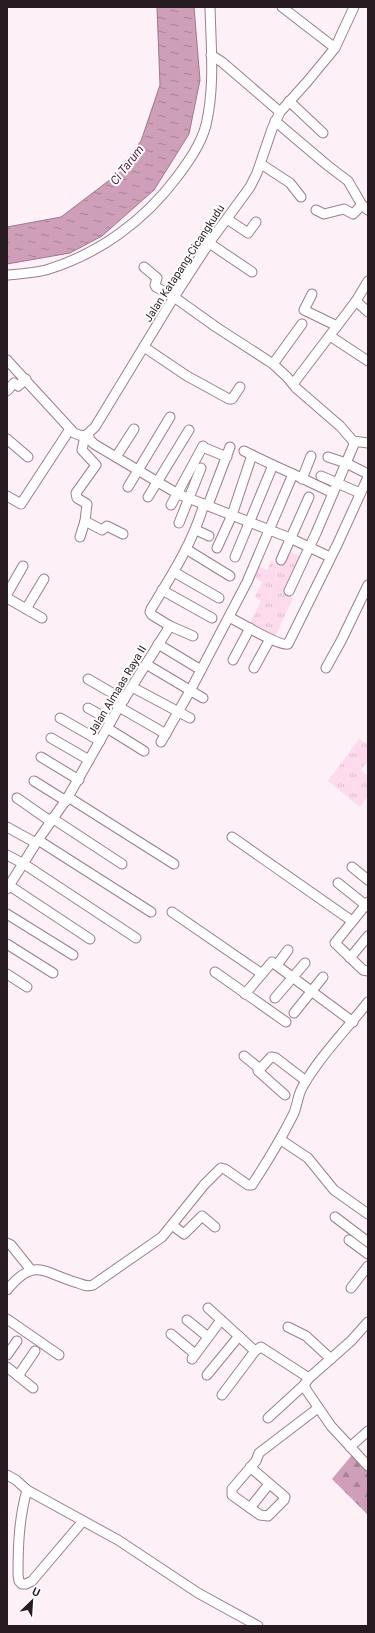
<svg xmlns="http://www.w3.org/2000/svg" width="375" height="1633" font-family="Roboto,sans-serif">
  <defs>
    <pattern id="grass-tufts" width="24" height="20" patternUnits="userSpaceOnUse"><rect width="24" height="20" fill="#fddbed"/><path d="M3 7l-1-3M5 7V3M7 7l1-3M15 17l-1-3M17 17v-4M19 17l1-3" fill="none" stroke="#d9bbcb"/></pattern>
    <pattern id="forest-firs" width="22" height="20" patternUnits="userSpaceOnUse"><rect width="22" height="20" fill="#cf9fb9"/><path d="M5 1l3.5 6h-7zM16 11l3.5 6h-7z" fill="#a88196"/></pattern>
    <pattern id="water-ripples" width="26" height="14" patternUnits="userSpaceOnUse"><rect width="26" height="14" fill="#cf9fb9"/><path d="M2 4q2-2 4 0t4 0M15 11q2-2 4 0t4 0" fill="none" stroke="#a88196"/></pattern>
  </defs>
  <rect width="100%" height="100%" fill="#fef0f7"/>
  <g fill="url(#grass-tufts)">
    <polygon points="287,550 302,557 285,594 293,598 275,637 249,625 261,601 255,597 262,582 252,577 258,566 267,570 271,561 280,565"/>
    <polygon points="359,739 368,745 368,760 361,770 368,776 368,796 360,807 328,781"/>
  </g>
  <polygon fill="url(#forest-firs)" points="352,1455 368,1472 367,1514 332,1479"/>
  <polygon fill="url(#water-ripples)" stroke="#9d788c" points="157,7 194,7 200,80 189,134 154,190 102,236 70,253 7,264 7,227 61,217 111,179 141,141 160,85"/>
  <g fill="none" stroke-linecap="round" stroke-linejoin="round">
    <defs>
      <g id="minor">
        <polyline points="282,7 335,48"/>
        <polyline points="211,55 222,62 280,112"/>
        <polyline points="289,101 323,133"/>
        <polyline points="275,121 327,165 348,181 362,205 368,210"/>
        <polyline points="261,164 290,183 301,197"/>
        <polyline points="316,210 324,214 344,209 353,214 362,205"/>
        <polyline points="227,219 248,233 256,222"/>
        <polyline points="209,243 252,272"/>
        <polyline points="144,267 157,278 155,285 156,287 174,297 216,327 273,364 287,377 296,388 340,426 353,441 368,443"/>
        <path d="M7 275C20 274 34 273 46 270 99 254 144 221 177 177 189 161 201 144 206 125 215 87 211 46 210 7"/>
        <polyline points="312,294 304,310 337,326"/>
        <polyline points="356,301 368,312"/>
        <polyline points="330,336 368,361"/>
        <polyline points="144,347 187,376 229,399 232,399 240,387"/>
        <polyline points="7,360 74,433 79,435 85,436 95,427 174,297 209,243 250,187 257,173 272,129 280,112 307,82 335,48 354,7"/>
        <polyline points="273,364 302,324"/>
        <polyline points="293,384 356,301 368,281"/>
        <polyline points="7,391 14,383 18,386 26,379"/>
        <polyline points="88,434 90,440 94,444 178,494 290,538 330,557"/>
        <polyline points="7,439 28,457"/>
        <polyline points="205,448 227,457"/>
        <polyline points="116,457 134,429"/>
        <polyline points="328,457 346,463 368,474"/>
        <polyline points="293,474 333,493"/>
        <polyline points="321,476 360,493"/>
        <polyline points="302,479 311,456"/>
        <polyline points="128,487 170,417"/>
        <polyline points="7,496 21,504 70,429"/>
        <polyline points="148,497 189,430"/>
        <polyline points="171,505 203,446"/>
        <polyline points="208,505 230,447"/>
        <polyline points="85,521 102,530 107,526 123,534"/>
        <polyline points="179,523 201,468"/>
        <polyline points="196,530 209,536"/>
        <polyline points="80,537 85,521 87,504 77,498 76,493 96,465 82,450 85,436"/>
        <polyline points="217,548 232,515 252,455 244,451"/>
        <polyline points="186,549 230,576"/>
        <polyline points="235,557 273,465 252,455"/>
        <polyline points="281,560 309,497"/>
        <polyline points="174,572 219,598"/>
        <polyline points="162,590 212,618"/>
        <polyline points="289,591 316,533 355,442"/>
        <polyline points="7,594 23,566"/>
        <polyline points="7,598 42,618"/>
        <polyline points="26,609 44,579"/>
        <path d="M229 617C239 622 280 647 288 644L337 545 368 477"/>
        <polyline points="170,626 193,636"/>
        <polyline points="158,644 201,670"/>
        <polyline points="233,660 250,628"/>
        <polyline points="146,664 203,698"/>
        <polyline points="254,668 270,639"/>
        <polyline points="326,668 341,641 368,585"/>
        <polyline points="88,679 124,700"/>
        <polyline points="132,687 190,718"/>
        <polyline points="119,707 166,734"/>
        <polyline points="88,708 111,721"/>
        <polyline points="60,718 100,741"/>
        <polyline points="107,728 144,751"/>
        <polyline points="51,738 89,760"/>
        <polyline points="161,742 190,691 247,582 293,474 273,465"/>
        <polyline points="41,757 79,780"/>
        <polyline points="34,781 66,801"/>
        <polyline points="68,797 174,864"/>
        <polyline points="17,798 50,821"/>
        <polyline points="52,818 122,864"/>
        <polyline points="7,827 36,843"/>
        <polyline points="232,837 352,921"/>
        <polyline points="38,840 151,912"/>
        <polyline points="7,855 24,864 136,938"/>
        <polyline points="352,867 368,880"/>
        <polyline points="338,883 368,907"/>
        <polyline points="7,884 90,939"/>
        <path d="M7 889 38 840 68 797 119 707 170 626 152 615 150 612 151 609C172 575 193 542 204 504"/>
        <polyline points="368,902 335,943 363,970 368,971"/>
        <polyline points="172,912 262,974"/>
        <polyline points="7,914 73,955"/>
        <polyline points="7,944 53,973"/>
        <polyline points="350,958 368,936"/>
        <polyline points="277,965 288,950"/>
        <polyline points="215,972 286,1022"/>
        <polyline points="7,974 27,987"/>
        <polyline points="245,994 272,962 353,1022"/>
        <polyline points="275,998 305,963"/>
        <polyline points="294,1013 323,977"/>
        <polyline points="244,1056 260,1069 271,1057 276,1058 306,1081"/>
        <polyline points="258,1071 285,1095"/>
        <polyline points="281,1140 308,1158 334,1190 368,1214"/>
        <polyline points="335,1217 368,1242"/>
        <polyline points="172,1225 184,1234 202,1216 215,1227"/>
        <polyline points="349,1240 368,1254"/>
        <polyline points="7,1243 11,1245 31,1270"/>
        <polyline points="351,1288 368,1266"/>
        <path d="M7 1290C35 1256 43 1273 78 1283 83 1285 87 1287 93 1285L162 1237 204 1185 221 1168 225 1169 248 1185H252C267 1162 281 1139 293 1115 298 1105 297 1096 303 1086 320 1056 347 1029 368 1002"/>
        <polyline points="208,1308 255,1351"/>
        <polyline points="7,1319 59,1355"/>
        <polyline points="187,1320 208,1337"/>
        <polyline points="368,1322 351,1341 309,1378 304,1385 307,1391 331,1426 368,1466"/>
        <polyline points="288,1327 306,1336 331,1359"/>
        <polyline points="171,1334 195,1354"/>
        <polyline points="7,1355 17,1341"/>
        <polyline points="192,1359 221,1320"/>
        <polyline points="7,1367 33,1388"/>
        <polyline points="207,1375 239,1336"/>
        <polyline points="18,1376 35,1351"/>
        <polyline points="222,1395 255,1351 261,1347 309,1378"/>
        <polyline points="268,1418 304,1385"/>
        <polyline points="350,1447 368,1431"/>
        <polyline points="250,1467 285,1497 284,1500 268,1516 260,1515 232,1495 232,1489 256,1461 259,1453 318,1408"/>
        <polyline points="7,1475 16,1480 27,1490 118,1540 198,1593 258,1626"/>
        <path d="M27 1490C19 1518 18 1546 18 1575L19 1581 22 1584H26L32 1581 83 1521"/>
        <polyline points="250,1508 269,1484"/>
      </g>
    </defs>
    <use href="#minor" stroke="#9d7d8e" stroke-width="11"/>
    <use href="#minor" stroke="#fff" stroke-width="9"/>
  </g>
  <g text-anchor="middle" stroke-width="4" stroke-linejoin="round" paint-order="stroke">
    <g font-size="11" fill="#281c22" stroke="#fff">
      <text transform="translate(184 263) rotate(-57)" y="4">Jalan Katapang-Cicangkudu</text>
      <text transform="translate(117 690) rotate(-59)" y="4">Jalan Almaas Raya II</text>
    </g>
    <g font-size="12" font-style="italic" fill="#561c41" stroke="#fff">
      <text transform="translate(127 165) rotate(-52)" y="4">Ci Tarum</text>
    </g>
  </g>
  <rect width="375" height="1633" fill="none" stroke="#281c22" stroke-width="16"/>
  <g transform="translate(32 1601) rotate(25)" stroke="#ffffff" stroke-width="3" paint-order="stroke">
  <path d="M0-3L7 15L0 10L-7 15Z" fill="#281c22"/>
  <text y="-6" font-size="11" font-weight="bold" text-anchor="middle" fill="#281c22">U</text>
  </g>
</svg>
